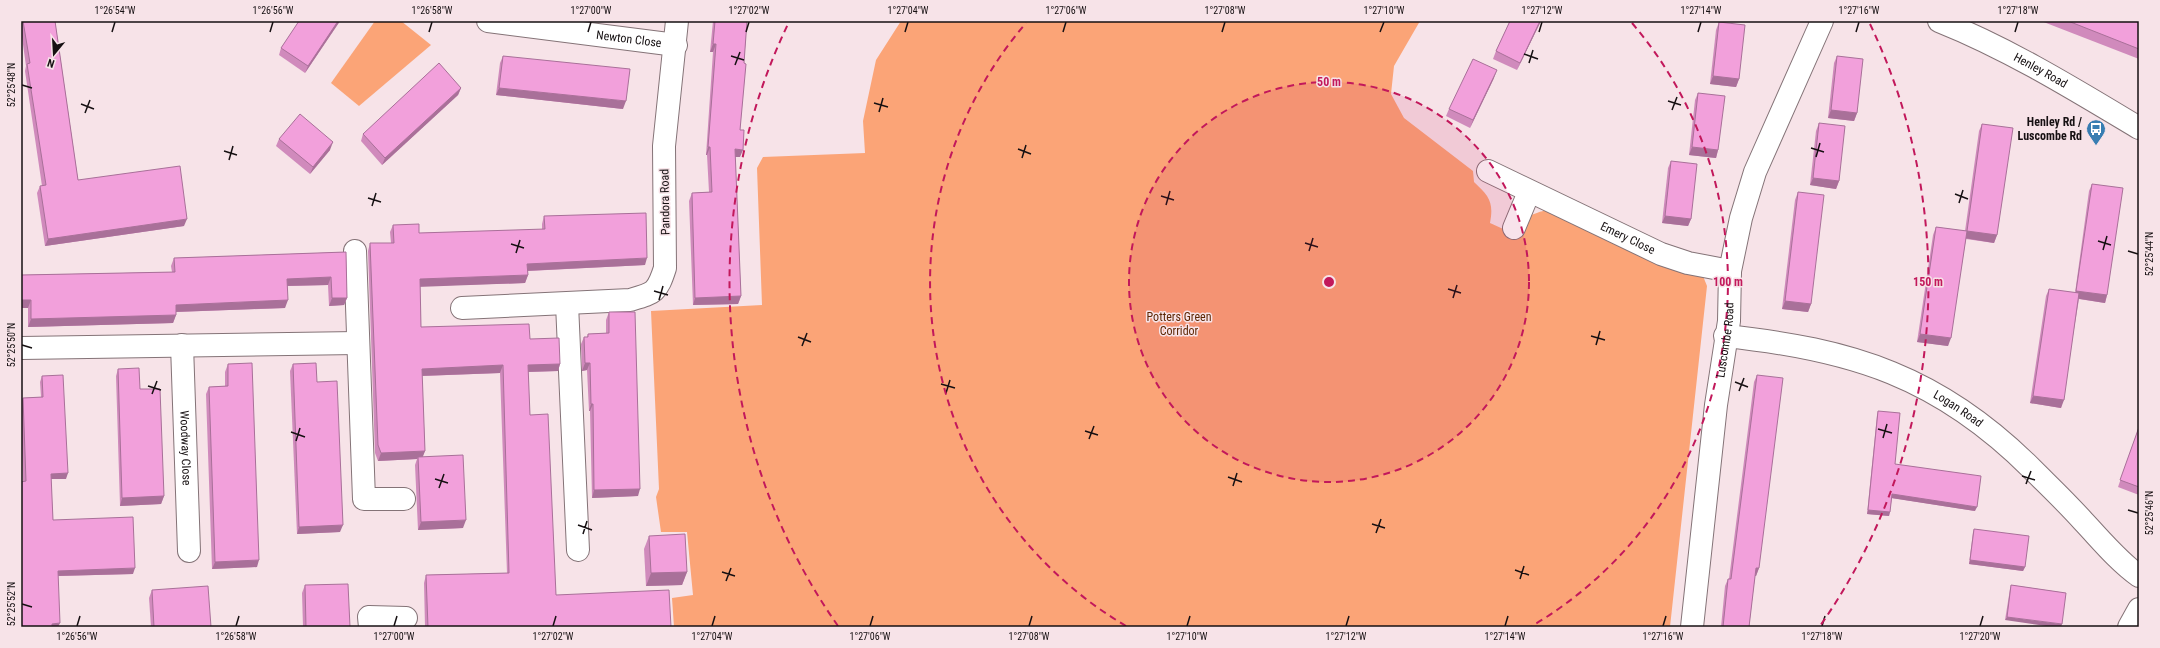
<svg xmlns="http://www.w3.org/2000/svg" width="2160" height="648" font-family="'Roboto Condensed',sans-serif">
  <rect width="100%" height="100%" fill="#f7e3e8"/>
  <g fill="#fba477">
    <polygon points="375,21 401,21 431,45 359,106 331,83"/>
    <path d="M901 21H1420L1394 66 1391 94 1404 118 1473 171 1474 182C1489 196 1494 202 1490 223L1512 233C1522 219 1530 214 1547 210L1703 276 1707 286 1670 627H674L672 598 693 595 687 532H661L656 497 659 489 651 311 762 305 757 168 763 157 865 153 863 121 876 60Z"/>
  </g>
  <g fill="none" stroke-linecap="round" stroke-linejoin="round">
    <defs>
      <g id="minor">
        <path id="s1" d="M488 21 676 45"/>
        <path id="s2" d="M1488 171 1661 254 1688 263 1730 271"/>
        <polyline points="1514,228 1529,192"/>
        <polyline points="355,251 364,499 404,499"/>
        <polyline points="567,304 578,550"/>
        <path d="M462 308 630 300C654 293 657 293 665 268L664 146 677 21"/>
        <path id="s3" d="M1725 336C1852 349 1940 377 2032 469 2049 486 2067 503 2083 521 2101 540 2118 561 2139 576"/>
        <path id="s4" d="M182 345 189 551"/>
        <polyline points="21,348 357,343"/>
        <polyline points="370,627 369,617 406,618"/>
        <path id="s5" d="M1692 627 1716 405 1729 321 1730 271 1741 218 1755 172 1822 21"/>
        <polyline points="2129,627 2139,609"/>
      </g>
      <g id="major">
        <path id="s6" d="M1939 21C2009 49 2074 89 2139 128"/>
      </g>
    </defs>
    <use href="#minor" stroke="#847377" stroke-width="24"/>
    <use href="#major" stroke="#847377" stroke-width="24"/>
    <use href="#minor" stroke="#fff" stroke-width="22"/>
    <use href="#major" stroke="#fff" stroke-width="22"/>
  </g>
  <g fill="#d08abc">
    <polygon points="21,21 55,21 78,180 184,226 45,246 37,193 40,186 42,186 25,71 26,66 21,30"/>
    <polygon points="340,21 305,73 279,55 281,48"/>
    <polygon points="713,21 747,21 744,63 740,130 740,157 735,157 741,296 738,304 693,305 689,201 692,193 709,192 707,155 706,155 713,52 710,52"/>
    <polygon points="1510,21 1541,21 1517,70 1493,59 1496,51"/>
    <polygon points="2041,21 2139,21 2139,59"/>
    <polygon points="1719,22 1739,79 1736,87 1710,84 1716,30"/>
    <polygon points="503,56 623,109 496,95 500,63"/>
    <polygon points="1837,56 1857,113 1854,121 1828,118 1834,63"/>
    <polygon points="1494,78 1470,128 1446,116 1449,109"/>
    <polygon points="461,88 458,95 382,165 361,141 363,134"/>
    <polygon points="1698,93 1718,150 1716,158 1689,155 1695,100"/>
    <polygon points="1819,123 1839,181 1836,189 1810,185 1816,131"/>
    <polygon points="1982,124 1997,235 1994,243 1966,239 1948,346 1917,342 1933,235 1936,227 1965,231 1979,131"/>
    <polygon points="279,139 330,150 310,174 276,146"/>
    <polygon points="1671,161 1691,219 1688,226 1662,223 1668,168"/>
    <polygon points="2092,184 2107,295 2105,303 2079,299 2061,408 2030,403 2046,296 2049,289 2075,293 2089,191"/>
    <polygon points="1798,192 1811,304 1808,312 1782,309 1795,200"/>
    <polygon points="544,216 645,265 528,271 528,275 525,283 420,286 421,327 530,339 560,364 558,371 528,372 530,415 556,595 671,627 425,627 424,583 426,575 507,573 500,373 422,376 425,451 422,457 463,528 418,530 415,465 417,459 378,461 375,453 368,251 370,243 391,243 390,232 393,225 419,233 542,230 542,224"/>
    <polygon points="346,252 347,298 344,305 329,306 328,285 287,286 285,308 176,312 176,315 173,323 28,327 28,308 21,275 172,272 171,266 174,258"/>
    <polygon points="609,312 638,496 592,498 590,411 589,411 587,370 582,371 581,344 584,337 587,337 588,334 606,333 606,320"/>
    <polygon points="228,364 257,567 212,569 206,394 209,387 225,386 225,372"/>
    <polygon points="293,364 317,382 340,532 297,534 290,371"/>
    <polygon points="118,369 164,496 161,504 120,506 116,376"/>
    <polygon points="1757,375 1759,568 1756,576 1755,576 1749,627 1721,627 1725,586 1728,579 1729,579 1754,382"/>
    <polygon points="42,376 66,479 51,479 53,520 133,574 58,576 58,627 21,627 21,482 23,482 21,403 23,398 41,397 40,382"/>
    <polygon points="1878,411 1895,464 1975,511 1892,498 1889,516 1867,514 1877,415"/>
    <polygon points="2139,427 2139,495 2118,487"/>
    <polygon points="1974,529 2025,567 2023,571 1969,564 1973,532"/>
    <polygon points="649,536 687,572 682,585 646,586 644,549"/>
    <polygon points="305,585 350,627 303,627 302,593"/>
    <polygon points="2011,585 2066,593 2005,620 2010,589"/>
    <polygon points="152,590 211,627 151,627 149,598"/>
  </g>
  <g fill="#a97099">
    <polygon points="338,21 340,21 305,73 308,66"/>
    <polygon points="1540,21 1541,21 1517,70 1520,63"/>
    <polygon points="713,44 716,44 713,52 710,52"/>
    <polygon points="1497,70 1494,78 1470,128 1473,120"/>
    <polygon points="1713,76 1739,79 1736,87 1710,84"/>
    <polygon points="461,88 458,95 382,165 385,158"/>
    <polygon points="499,88 626,101 623,109 496,95"/>
    <polygon points="1831,110 1857,113 1854,121 1828,118"/>
    <polygon points="333,142 330,150 310,174 313,167"/>
    <polygon points="708,147 710,147 707,155 706,155"/>
    <polygon points="1692,147 1718,150 1716,158 1689,155"/>
    <polygon points="735,149 743,150 740,157 732,157"/>
    <polygon points="1813,178 1839,181 1836,189 1810,185"/>
    <polygon points="1665,216 1691,219 1688,226 1662,223"/>
    <polygon points="187,219 184,226 45,246 48,239"/>
    <polygon points="1967,231 1997,235 1994,243 1964,238"/>
    <polygon points="647,258 645,265 524,271 527,264"/>
    <polygon points="528,275 525,283 417,287 420,279"/>
    <polygon points="331,277 328,285 284,286 287,279"/>
    <polygon points="2076,291 2107,295 2105,303 2074,298"/>
    <polygon points="741,296 738,304 693,305 695,298"/>
    <polygon points="332,298 347,298 344,305 329,306"/>
    <polygon points="21,300 31,300 28,308 21,308"/>
    <polygon points="288,300 285,308 173,312 176,305"/>
    <polygon points="1785,301 1811,304 1808,312 1782,309"/>
    <polygon points="176,315 173,323 28,327 31,319"/>
    <polygon points="1920,334 1951,338 1948,346 1917,342"/>
    <polygon points="585,363 590,363 587,370 582,371"/>
    <polygon points="560,364 558,371 525,372 528,365"/>
    <polygon points="503,365 500,373 419,376 422,369"/>
    <polygon points="2033,396 2064,400 2061,408 2030,403"/>
    <polygon points="591,404 593,404 590,411 589,411"/>
    <polygon points="425,451 422,459 418,457 417,459 378,461 381,453"/>
    <polygon points="68,473 66,479 49,479 51,474"/>
    <polygon points="640,489 638,496 592,498 594,490"/>
    <polygon points="1892,494 1977,507 1975,511 1891,498"/>
    <polygon points="164,496 161,504 120,506 122,498"/>
    <polygon points="1868,510 1890,512 1889,516 1867,514"/>
    <polygon points="466,520 463,528 418,530 421,522"/>
    <polygon points="343,525 340,532 297,534 299,527"/>
    <polygon points="259,560 257,567 212,569 215,562"/>
    <polygon points="1970,560 2025,567 2023,571 1969,564"/>
    <polygon points="135,568 133,574 56,576 58,571"/>
    <polygon points="1756,568 1759,568 1756,576 1753,576"/>
    <polygon points="687,572 682,585 646,586 651,573"/>
    <polygon points="2007,617 2062,624 2061,627 2053,627 2005,620"/>
    <polygon points="60,623 58,627 51,627 52,624"/>
  </g>
  <g fill="#f2a0db" stroke="#a97099">
    <polygon points="23,21 55,21 78,180 180,166 187,219 48,239 40,186 46,185 27,64 30,63"/>
    <polygon points="299,21 338,21 308,66 281,48"/>
    <polygon points="715,21 747,21 744,63 746,64 740,130 744,130 743,150 735,149 741,296 695,298 692,193 712,192 710,147 708,147 716,44 713,44"/>
    <polygon points="1510,21 1540,21 1520,63 1496,51"/>
    <polygon points="2068,21 2139,21 2139,49"/>
    <polygon points="1719,22 1745,25 1739,79 1713,76"/>
    <polygon points="503,56 630,69 626,101 499,88"/>
    <polygon points="1837,56 1863,59 1857,113 1831,110"/>
    <polygon points="1473,59 1497,70 1473,120 1449,109"/>
    <polygon points="439,63 461,88 385,158 363,134"/>
    <polygon points="1698,93 1725,96 1718,150 1692,147"/>
    <polygon points="300,114 333,142 313,167 279,139"/>
    <polygon points="1819,123 1845,126 1839,181 1813,178"/>
    <polygon points="1982,124 2013,128 1997,235 1967,231"/>
    <polygon points="1671,161 1697,164 1691,219 1665,216"/>
    <polygon points="2092,184 2123,188 2107,295 2076,291"/>
    <polygon points="1798,192 1824,195 1811,304 1785,301"/>
    <polygon points="646,213 647,258 527,264 528,275 420,279 421,327 529,324 530,339 559,338 560,364 528,365 530,415 548,414 556,595 669,590 671,627 428,627 426,575 509,573 503,365 422,369 425,451 381,453 378,445 370,243 394,243 393,225 419,224 419,233 545,229 544,216"/>
    <polygon points="1936,227 1967,231 1951,338 1920,334"/>
    <polygon points="346,252 347,298 332,298 331,277 287,279 288,300 176,305 176,315 31,319 31,300 21,300 21,275 175,272 174,258"/>
    <polygon points="2049,289 2079,293 2064,400 2033,396"/>
    <polygon points="609,312 635,312 640,489 594,490 593,404 591,404 590,363 585,363 584,337 588,337 588,334 609,333"/>
    <polygon points="252,363 259,560 215,562 209,387 228,386 228,364"/>
    <polygon points="316,363 317,382 337,381 343,525 299,527 293,364"/>
    <polygon points="139,368 140,389 160,389 164,496 122,498 118,369"/>
    <polygon points="63,375 68,473 51,474 53,520 133,517 135,568 58,571 60,623 52,624 52,627 22,627 21,618 21,482 26,481 23,398 43,397 42,376"/>
    <polygon points="1757,375 1783,378 1759,568 1756,568 1749,627 1723,627 1728,579 1731,579"/>
    <polygon points="1878,411 1900,413 1895,464 1981,476 1977,507 1892,494 1890,512 1868,510"/>
    <polygon points="2139,427 2139,487 2120,480"/>
    <polygon points="463,455 466,520 421,522 418,457"/>
    <polygon points="1974,529 2029,536 2025,567 1970,560"/>
    <polygon points="685,534 687,572 651,573 649,536"/>
    <polygon points="348,584 350,627 306,627 305,585"/>
    <polygon points="2011,585 2066,593 2062,624 2007,617"/>
    <polygon points="208,586 211,627 154,627 152,590"/>
  </g>
  <path fill="none" stroke="#161012" stroke-width="1.5" d="M112 32 115 22M270 32 273 22M429 32 432 22M588 32 591 22M746 32 749 22M905 32 908 22M1063 32 1066 22M1222 32 1225 22M1380 32 1384 22M1539 32 1542 22M1698 32 1701 22M1856 32 1859 22M2015 32 2018 22M1524 54 1538 59M731 56 744 60M1529 63 1533 50M735 65 740 52M22 85 32 88M1668 101 1681 105M874 103 888 107M81 104 94 109M1672 110 1677 97M879 112 883 98M85 113 90 100M1811 148 1824 152M1018 149 1031 154M224 151 237 155M1816 157 1820 143M1022 158 1026 145M229 160 233 146M1955 194 1968 199M1161 196 1174 200M368 198 381 202M1959 203 1963 190M1166 205 1170 191M372 206 376 193M2098 241 2111 245M1305 243 1318 247M511 244 524 248M2103 250 2107 236M1309 251 1313 238M2128 251 2138 254M516 253 520 240M1448 289 1461 293M654 291 668 295M1453 298 1457 285M659 300 663 286M1591 336 1605 340M798 337 811 342M22 345 32 348M1596 345 1600 331M802 346 807 333M1735 382 1748 387M941 384 955 388M148 386 161 390M1739 391 1744 378M946 393 950 380M152 394 157 381M1878 429 1892 433M1085 431 1098 435M291 432 305 437M1883 438 1887 424M1089 439 1094 426M296 441 300 428M2022 476 2035 480M1228 477 1242 482M435 479 448 483M2026 484 2031 471M1233 486 1237 473M439 488 444 474M2128 510 2138 513M1372 524 1385 528M578 525 592 530M1376 533 1381 519M583 534 587 521M1515 570 1529 575M722 572 735 576M1520 579 1524 566M726 581 731 568M22 604 32 607M77 626 80 616M236 626 239 616M394 626 397 616M553 626 556 616M712 626 715 616M870 626 873 616M1029 626 1032 616M1187 626 1190 616M1346 626 1349 616M1505 626 1508 616M1663 626 1666 616M1822 626 1825 616M1980 626 1983 616"/>
  <circle cx="1329" cy="282" r="200" fill="#c2185b" fill-opacity=".12"/>
  <g fill="none" stroke="#c2185b" stroke-width="2" stroke-dasharray="7 5">
    <circle cx="1329" cy="282" r="200"/>
    <path d="M1126 626A399 399 0 0 1 1026 23M1632 23A399 399 0 0 1 1532 626"/>
    <path d="M838 626A599 599 0 0 1 788 24M1870 24A599 599 0 0 1 1820 626"/>
  </g>
  <defs>
    <symbol id="bus-pin" viewBox="-11 -11 22 30"><path d="M0 17L-7.5 6A9.5 9.5 0 1 1 7.5 6Z" fill="#387db2" stroke="#f7e3e8"/><path d="M-5-6H5V4H4V6H2V4H-2V6H-4V4H-5ZM-3.5-4V0h7V-4ZM-3.5 1.2v1.5H-2V1.2ZM2 1.2v1.5H3.5V1.2Z" fill="#fff"/></symbol>
  </defs>
  <g fill-rule="evenodd">
    <use href="#bus-pin" x="2085" y="118" width="22" height="30"/>
  </g>
  <g text-anchor="middle" stroke-width="3" stroke-linejoin="round" paint-order="stroke">
    <g font-size="12" fill="#161012" stroke="#f7e3e8">
      <text dy="4" stroke="none"><textPath href="#s1" startOffset="142">Newton Close</textPath></text>
      <text dy="4" stroke="none"><textPath href="#s6" startOffset="113">Henley Road</textPath></text>
      <text transform="translate(665 202) rotate(-91)" y="4">Pandora Road</text>
      <text dy="4" stroke="none"><textPath href="#s2" startOffset="155">Emery Close</textPath></text>
      <text dy="4" stroke="none"><textPath href="#s5" startOffset="289">Luscombe Road</textPath></text>
      <text dy="4" stroke="none"><textPath href="#s3" startOffset="247">Logan Road</textPath></text>
      <text dy="4" stroke="none"><textPath href="#s4" startOffset="103">Woodway Close</textPath></text>
    </g>
    <g font-size="12" font-weight="bold" fill="#161012" stroke="#f7e3e8" text-anchor="end">
      <text x="2082" y="126">Henley Rd /<tspan x="2082" dy="14">Luscombe Rd</tspan></text>
    </g>
    <g font-size="12" fill="#5c2603" stroke="#f7e3e8">
      <text x="1179" y="321">Potters Green<tspan x="1179" dy="14">Corridor</tspan></text>
    </g>
  </g>
  <circle cx="1329" cy="282" r="6" fill="#c2185b" stroke="#f7e3e8" stroke-width="2"/>
  <g font-size="12" text-anchor="middle" font-weight="bold" fill="#c2185b" stroke="#f7e3e8" stroke-width="3" stroke-linejoin="round" paint-order="stroke">
    <text x="1329" y="86">50 m</text>
    <text x="1728" y="286">100 m</text>
    <text x="1928" y="286">150 m</text>
  </g>
  <rect width="2160" height="648" fill="none" stroke="#f7e3e8" stroke-width="44"/>
  <g transform="translate(54 54) rotate(198)" stroke="#f7e3e8" stroke-width="3" paint-order="stroke">
  <path d="M0-3L7 15L0 10L-7 15Z" fill="#161012"/>
  <text y="-6" font-size="11" font-weight="bold" text-anchor="middle" fill="#161012">N</text>
  </g>
  <rect x="22" y="22" width="2116" height="604" fill="none" stroke="#161012" stroke-width="1.5"/>
  <g font-size="10" text-anchor="middle" fill="#161012">
    <text x="115" y="14">1°26'54"W</text>
    <text x="273" y="14">1°26'56"W</text>
    <text x="432" y="14">1°26'58"W</text>
    <text x="591" y="14">1°27'00"W</text>
    <text x="749" y="14">1°27'02"W</text>
    <text x="908" y="14">1°27'04"W</text>
    <text x="1066" y="14">1°27'06"W</text>
    <text x="1225" y="14">1°27'08"W</text>
    <text x="1384" y="14">1°27'10"W</text>
    <text x="1542" y="14">1°27'12"W</text>
    <text x="1701" y="14">1°27'14"W</text>
    <text x="1859" y="14">1°27'16"W</text>
    <text x="2018" y="14">1°27'18"W</text>
    <text transform="translate(11 85) rotate(-90)" y="4">52°25'48"N</text>
    <text transform="translate(2149 254) rotate(-90)" y="4">52°25'44"N</text>
    <text transform="translate(11 345) rotate(-90)" y="4">52°25'50"N</text>
    <text transform="translate(2149 513) rotate(-90)" y="4">52°25'46"N</text>
    <text transform="translate(11 604) rotate(-90)" y="4">52°25'52"N</text>
    <text x="77" y="640">1°26'56"W</text>
    <text x="236" y="640">1°26'58"W</text>
    <text x="394" y="640">1°27'00"W</text>
    <text x="553" y="640">1°27'02"W</text>
    <text x="712" y="640">1°27'04"W</text>
    <text x="870" y="640">1°27'06"W</text>
    <text x="1029" y="640">1°27'08"W</text>
    <text x="1187" y="640">1°27'10"W</text>
    <text x="1346" y="640">1°27'12"W</text>
    <text x="1505" y="640">1°27'14"W</text>
    <text x="1663" y="640">1°27'16"W</text>
    <text x="1822" y="640">1°27'18"W</text>
    <text x="1980" y="640">1°27'20"W</text>
  </g>
</svg>
